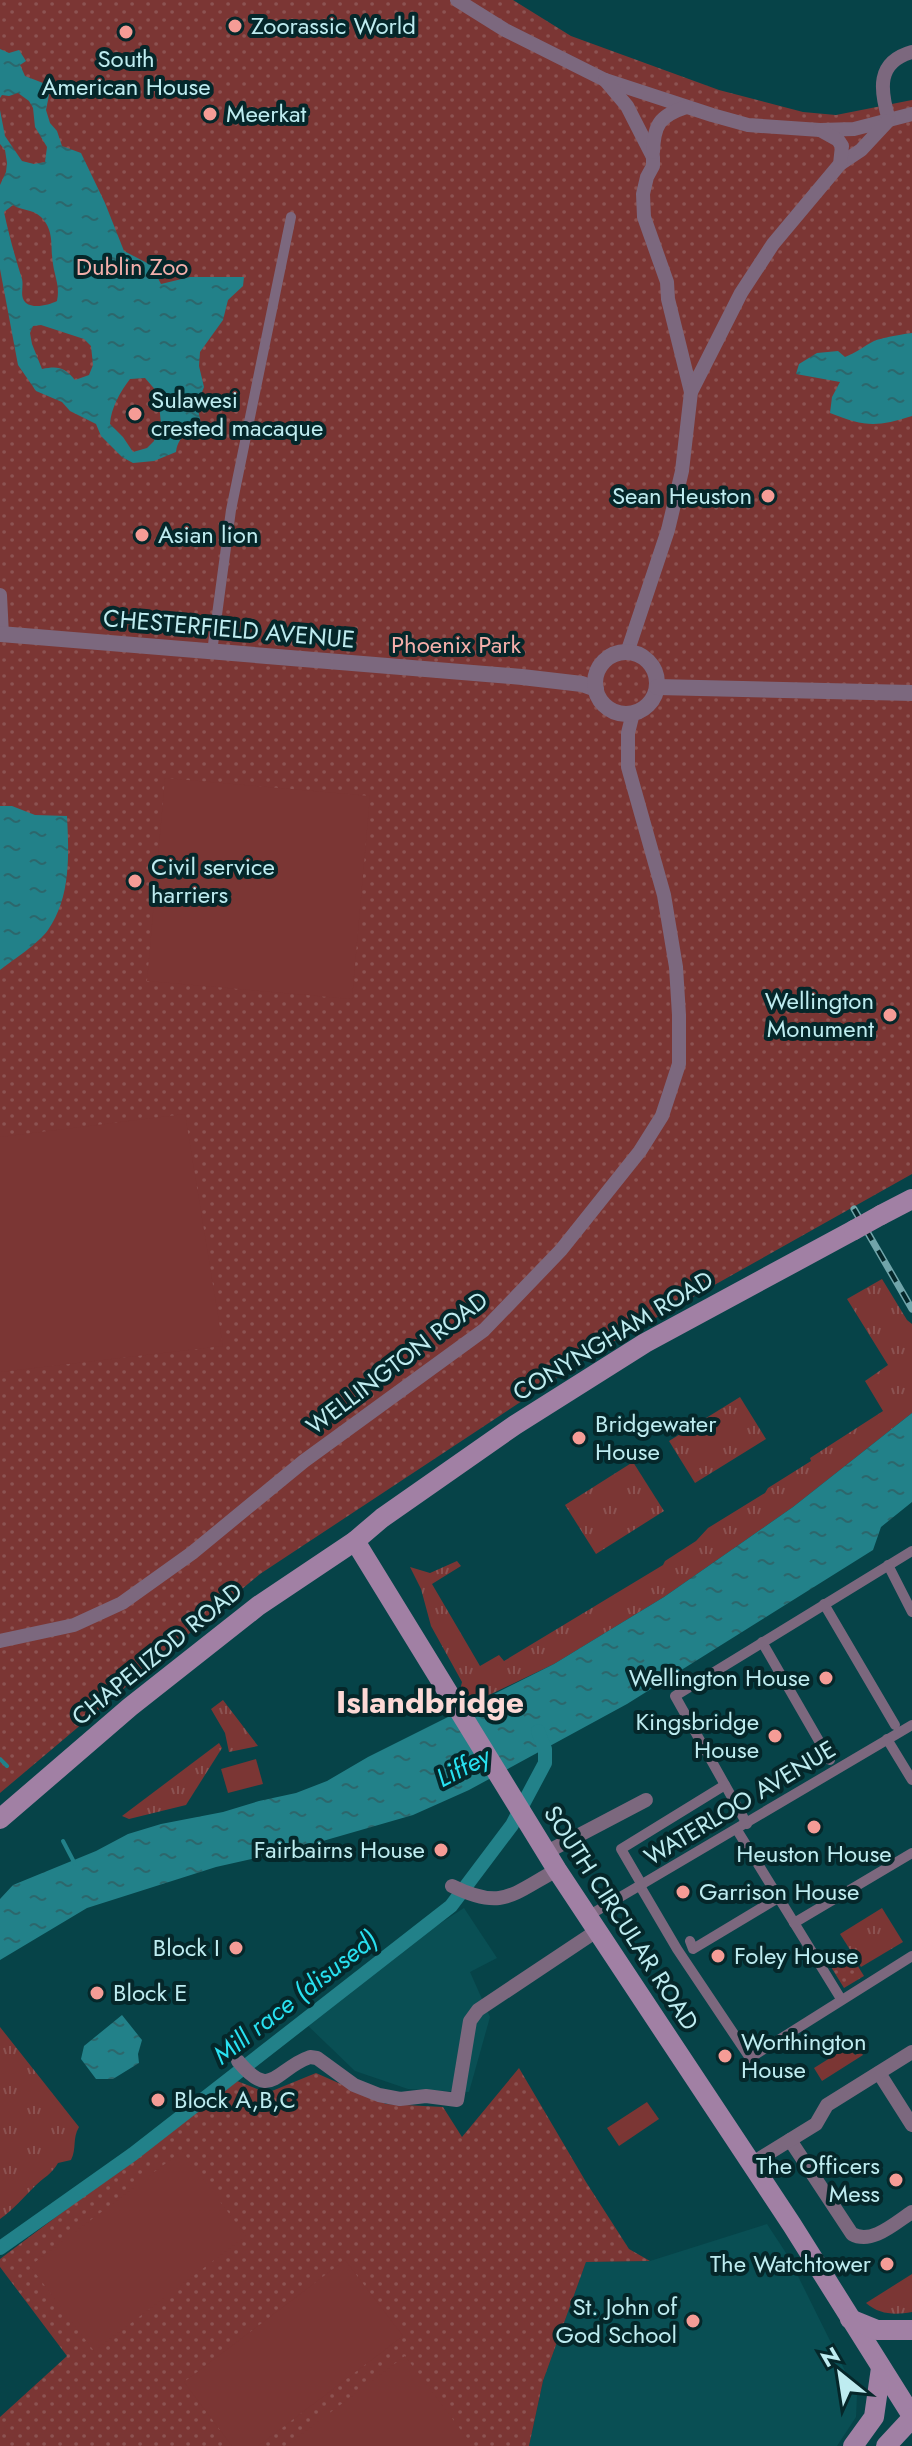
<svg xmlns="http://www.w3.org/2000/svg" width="912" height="2446" font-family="Jost,sans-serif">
  <defs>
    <pattern id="grass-tufts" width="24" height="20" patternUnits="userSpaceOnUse" patternTransform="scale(2)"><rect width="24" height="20" fill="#7b3634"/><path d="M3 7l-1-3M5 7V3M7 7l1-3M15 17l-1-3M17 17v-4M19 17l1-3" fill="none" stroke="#8c5352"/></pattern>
    <pattern id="park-dots" width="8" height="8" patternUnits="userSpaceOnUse" patternTransform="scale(2)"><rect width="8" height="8" fill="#7b3634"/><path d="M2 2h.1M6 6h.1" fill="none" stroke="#8c5352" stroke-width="1.8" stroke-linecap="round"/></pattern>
    <pattern id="water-ripples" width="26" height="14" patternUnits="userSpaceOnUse" patternTransform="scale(2)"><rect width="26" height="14" fill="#228189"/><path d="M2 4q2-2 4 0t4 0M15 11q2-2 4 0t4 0" fill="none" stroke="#2c676c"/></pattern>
  </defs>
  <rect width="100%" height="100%" fill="#064348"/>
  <g fill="#094f54">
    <polygon points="464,1908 497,1958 470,1972 490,2017 469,2092 408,2089 355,2071 301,2019 333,1992"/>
    <polygon points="767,2224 788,2256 857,2395 856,2417 837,2446 529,2446 543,2381 586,2262 650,2261"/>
  </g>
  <g fill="url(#grass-tufts)">
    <polygon points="882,1279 907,1320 912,1324 912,1413 793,1507 664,1597 554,1664 470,1704 460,1690 462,1682 431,1626 421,1589 410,1567 430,1573 457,1561 461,1566 432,1584 480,1666 499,1655 504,1661 663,1565 665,1561 696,1541 708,1528 765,1493 768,1488 811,1461 810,1458 883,1411 865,1381 888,1365 847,1299"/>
    <polygon points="740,1397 766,1439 695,1483 669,1441"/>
    <polygon points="633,1462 664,1511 596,1554 565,1505"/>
    <polygon points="223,1700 258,1746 229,1752 225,1733 211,1709"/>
    <polygon points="219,1743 222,1748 186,1805 129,1819 122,1816"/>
    <polygon points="882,1908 903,1942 861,1967 840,1934"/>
    <path d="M0 2027 79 2127C72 2139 77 2148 71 2160L58 2163C52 2174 43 2178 35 2186 23 2198 14 2209 0 2219Z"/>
    <polygon points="849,2046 855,2055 861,2052 863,2055 822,2081 814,2068"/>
    <path d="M912 2274V2312C895 2315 880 2315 866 2303Z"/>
  </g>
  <g fill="url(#park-dots)">
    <polygon points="0,0 513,0 571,36 719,90 803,112 836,115 912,100 912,1174 604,1347 260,1574 0,1793"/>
    <polygon points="845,1952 848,1957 851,1955 864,1976 844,1988 828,1962"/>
    <polygon points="519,2068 586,2182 629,2249 650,2261 586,2262 543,2381 529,2446 0,2446 0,2417 67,2356 0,2267 0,2259 237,2081 267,2093 316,2073 386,2104 443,2107 462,2137"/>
  </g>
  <g fill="#7b3634">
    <polygon points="165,778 370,796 352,999 147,981"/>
    <polygon points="185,1114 223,1346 0,1372 0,1137"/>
    <polygon points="256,1759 263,1784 228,1793 221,1769"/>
    <polygon points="647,2102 659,2119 619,2146 607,2128"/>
    <polygon points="182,2151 246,2236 94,2351 30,2266"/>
    <polygon points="345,2260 403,2336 258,2446 232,2446 184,2382"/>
    <polygon points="405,2356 473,2446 286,2446"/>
  </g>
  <g fill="url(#water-ripples)" fill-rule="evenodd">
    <path d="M0 49 9 53 19 50 26 61 20 65 25 76 43 83 49 95 46 110 50 123 57 131 62 146 81 153 105 203 124 251 151 265 161 284 190 277H244L243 286 228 300 223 320 200 352 199 366 204 387 197 405 201 424C192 437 179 431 176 452L154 461 133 463 122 457 101 436 96 424 70 411 62 402 36 391 18 365 0 269V185L6 172 7 163 5 150 0 144V110L5 136 22 161 34 164 45 162 47 147 35 127 33 108 29 101 18 93 9 96 2 95 0 98ZM13 205C22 211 33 209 41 217 55 231 50 247 53 264 55 278 60 286 57 301 49 305 34 309 26 303 19 297 24 287 22 279 15 257 9 235 4 212ZM41 325 84 339 91 346 93 365 89 375 75 380C64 367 58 366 42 369L32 344 30 333 33 326ZM145 378 158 393 161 424 156 429 154 441 147 448 133 452 123 437 110 424C111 408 120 392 130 379Z"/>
    <path d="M912 333V416C877 427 865 427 830 413L832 397 840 382 796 374 799 364 817 353 838 351 845 357C856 353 864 346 874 341 881 338 903 334 912 333Z"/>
    <path d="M0 806H12L35 815 67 816C69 855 71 897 48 930 38 944 14 959 0 970Z"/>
    <polygon points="912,1413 912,1502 881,1527 873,1550 627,1704 469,1790 413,1815 295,1849 216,1867 87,1908 0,1960 0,1899 13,1885 96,1851 128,1834 161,1824 223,1812 259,1801 296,1793 327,1781 368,1757 554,1664 664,1597 793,1507"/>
    <polygon points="122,2015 142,2040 138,2054 139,2063 113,2079 96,2079 81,2059 84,2046"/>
  </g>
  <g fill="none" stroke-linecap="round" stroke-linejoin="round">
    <g stroke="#228189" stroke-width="4">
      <polyline points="0,1759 7,1766"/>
      <polyline points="63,1841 75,1864"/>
    </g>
    <polyline stroke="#228189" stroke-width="14" points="0,2248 133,2154 451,1906 512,1825 545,1763 545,1749 538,1731"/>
    <g stroke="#7c687e" stroke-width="10">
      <polyline points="212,652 231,510 291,217"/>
      <polyline points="888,1565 912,1612"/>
      <polyline points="824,1604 895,1725"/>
      <polyline points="762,1642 830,1760"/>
      <polyline points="887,1739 912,1780"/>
      <polyline points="747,1824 675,1696 912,1551"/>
      <polyline points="737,1830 841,1999"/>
      <polyline points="642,1885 621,1849 725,1785"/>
      <polyline points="640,1886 677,1949 750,2058 912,1956"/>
      <polyline points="588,1916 912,1725"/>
      <polyline points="794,1923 912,1853"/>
      <polyline points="690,1941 693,1949 778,1898"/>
    </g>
    <g stroke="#7c687e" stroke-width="14">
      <polyline points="457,0 505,30 605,80 712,115 748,125 820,130 854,129 912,114"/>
      <polyline points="605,80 627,106 653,157 653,166 647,177 643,194 644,217 667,282 668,299 691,392"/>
      <path d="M889 120C880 90 876 62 912 52"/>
      <path d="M653 152C654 125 659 116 686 107"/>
      <polyline points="840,164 861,150 888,121"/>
      <polyline points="0,595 2,635"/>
      <polyline points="627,653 668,530 682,471 691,392 741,293 773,244 840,164 842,146 838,140 820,130"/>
      <polyline points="0,1641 74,1625 122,1603 192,1553 304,1461 484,1330 561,1250 640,1151 662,1116 679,1064 679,1015 676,967 664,895 628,767 628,733 633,713"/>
      <polyline points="547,1852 646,1800"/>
      <path d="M452 1886C503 1911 512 1894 557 1870"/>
      <path d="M238 2061C272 2102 275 2069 310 2057L317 2058 354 2085 379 2095 400 2099 426 2096 457 2100 470 2021 478 2010 598 1930"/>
      <polyline points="879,2073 912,2125"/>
      <path d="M790 2140 852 2234C872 2245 895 2223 912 2212"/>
      <polyline points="751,2164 816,2124 827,2105 912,2052"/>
    </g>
    <g stroke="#7c687e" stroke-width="16">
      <polyline points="0,634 522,677 582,684 596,689"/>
      <circle cx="626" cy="683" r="31"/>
      <polyline points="657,687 912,693"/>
    </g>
    <g stroke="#a180a4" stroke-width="20">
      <polyline points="881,1215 912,1199"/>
      <polyline points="355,1541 557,1870 792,2225 912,2416"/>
      <polyline points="0,1819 130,1707 258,1606 355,1541 382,1518 515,1425 645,1343 854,1230"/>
      <polyline points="850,2319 877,2330 912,2330"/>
      <polyline points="853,2446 874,2417 881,2368"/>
      <polyline points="886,2446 912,2418"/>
    </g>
    <defs>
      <polyline id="rail" points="854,1209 912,1309"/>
    </defs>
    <use href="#rail" stroke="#71a5aa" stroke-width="7"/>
    <use href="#rail" stroke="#05272a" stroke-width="4" stroke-dasharray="12" stroke-linecap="butt"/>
    <polyline stroke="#a180a4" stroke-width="20" points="854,1230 881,1215"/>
  </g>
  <g fill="#f59c96" stroke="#05272a" stroke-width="3">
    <circle cx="235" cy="26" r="8"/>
    <circle cx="126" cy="32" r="8"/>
    <circle cx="210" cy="114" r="8"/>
    <circle cx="135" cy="414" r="8"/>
    <circle cx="768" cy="496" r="8"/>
    <circle cx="142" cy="535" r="8"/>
    <circle cx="135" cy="881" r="8"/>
    <circle cx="890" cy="1015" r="8"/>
    <circle cx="579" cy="1438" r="8"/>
    <circle cx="826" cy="1678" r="8"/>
    <circle cx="775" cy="1736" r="8"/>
    <circle cx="814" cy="1827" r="8"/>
    <circle cx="441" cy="1850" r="8"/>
    <circle cx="683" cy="1892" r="8"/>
    <circle cx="236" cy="1948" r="8"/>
    <circle cx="718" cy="1956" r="8"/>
    <circle cx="97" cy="1993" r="8"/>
    <circle cx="725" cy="2056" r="8"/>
    <circle cx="158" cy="2100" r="8"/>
    <circle cx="896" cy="2180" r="8"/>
    <circle cx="887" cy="2264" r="8"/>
    <circle cx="693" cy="2321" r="8"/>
  </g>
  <g text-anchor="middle" stroke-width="8" stroke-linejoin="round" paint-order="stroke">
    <g font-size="24" fill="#beecf0" stroke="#05272a" text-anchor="start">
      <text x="251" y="34">Zoorassic World</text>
      <text x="126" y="67" text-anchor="middle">South<tspan x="126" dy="28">American House</tspan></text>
      <text x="226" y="122">Meerkat</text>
      <text x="151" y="408">Sulawesi<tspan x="151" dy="28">crested macaque</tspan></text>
      <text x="752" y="504" text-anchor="end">Sean Heuston</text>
      <text x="158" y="543">Asian lion</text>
      <text x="151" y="875">Civil service<tspan x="151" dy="28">harriers</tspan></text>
      <text x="874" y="1009" text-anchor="end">Wellington<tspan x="874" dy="28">Monument</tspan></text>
      <text x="595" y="1432">Bridgewater<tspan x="595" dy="28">House</tspan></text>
      <text x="810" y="1686" text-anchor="end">Wellington House</text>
      <text x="759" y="1730" text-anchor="end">Kingsbridge<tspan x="759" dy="28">House</tspan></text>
      <text x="425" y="1858" text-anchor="end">Fairbairns House</text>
      <text x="814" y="1862" text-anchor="middle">Heuston House</text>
      <text x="699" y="1900">Garrison House</text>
      <text x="220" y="1956" text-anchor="end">Block I</text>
      <text x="734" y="1964">Foley House</text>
      <text x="113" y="2001">Block E</text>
      <text x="741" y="2050">Worthington<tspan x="741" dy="28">House</tspan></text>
      <text x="174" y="2108">Block A,B,C</text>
      <text x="880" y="2174" text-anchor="end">The Officers<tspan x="880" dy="28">Mess</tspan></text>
      <text x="871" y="2272" text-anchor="end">The Watchtower</text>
      <text x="677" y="2315" text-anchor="end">St. John of<tspan x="677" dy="28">God School</tspan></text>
    </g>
    <g font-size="24" fill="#f4afab" stroke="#05272a">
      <text x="132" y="275">Dublin Zoo</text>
      <text x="456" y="653">Phoenix Park</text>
    </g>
    <g font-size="24" fill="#beecf0" stroke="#05272a">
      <text transform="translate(229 629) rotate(5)" y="8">CHESTERFIELD AVENUE</text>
      <text transform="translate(613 1336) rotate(-31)" y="8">CONYNGHAM ROAD</text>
      <text transform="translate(397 1363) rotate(-37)" y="8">WELLINGTON ROAD</text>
      <text transform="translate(157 1654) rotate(-39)" y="8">CHAPELIZOD ROAD</text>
      <text transform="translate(740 1803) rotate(-31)" y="8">WATERLOO AVENUE</text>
      <text transform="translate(621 1918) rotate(57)" y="8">SOUTH CIRCULAR ROAD</text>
    </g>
    <g font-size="26" font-style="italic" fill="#28e1f0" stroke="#05272a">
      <text transform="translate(463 1767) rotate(-27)" y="9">Liffey</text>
      <text transform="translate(295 1997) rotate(-38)" y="9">Mill race (disused)</text>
    </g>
    <g font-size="32" font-weight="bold" fill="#fcd8d5" stroke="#05272a">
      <text x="430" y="1713">Islandbridge</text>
    </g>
  </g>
  <g transform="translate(840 2374) rotate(330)" stroke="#05272a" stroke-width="6" paint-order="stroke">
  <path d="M0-6L14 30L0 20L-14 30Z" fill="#beecf0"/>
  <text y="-12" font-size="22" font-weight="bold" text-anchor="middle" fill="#beecf0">N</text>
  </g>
</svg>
